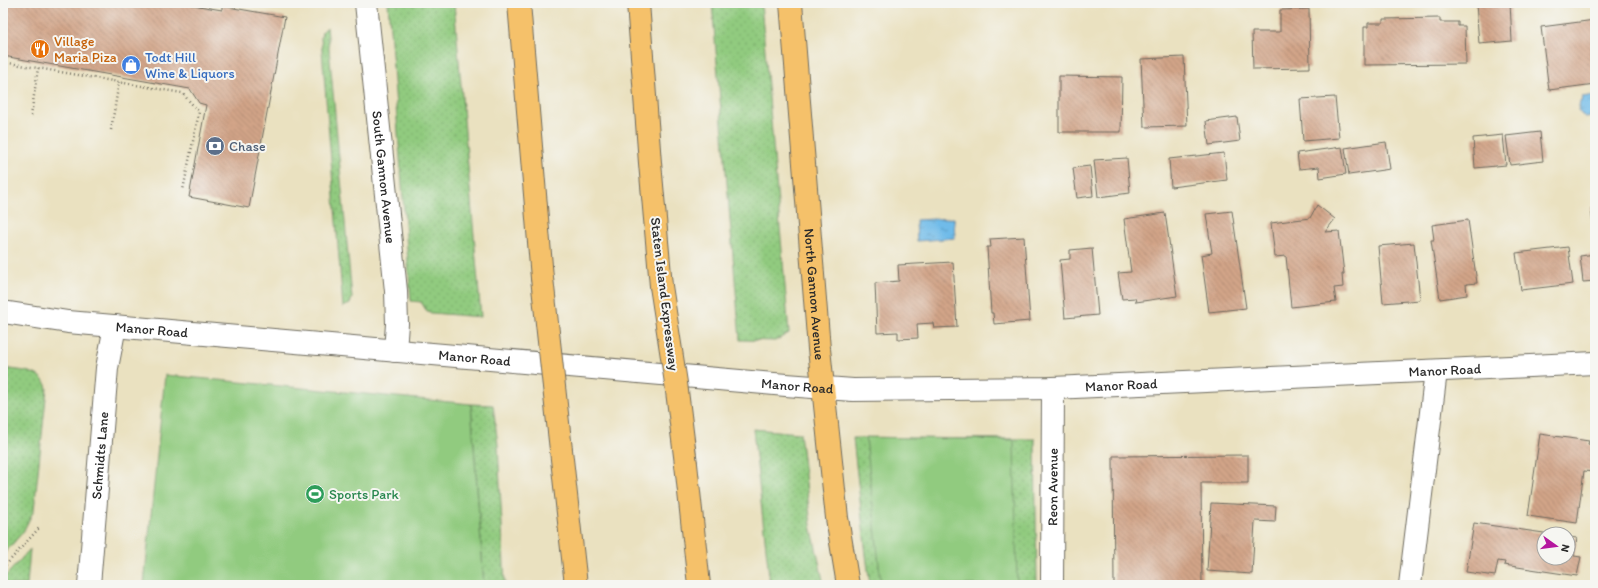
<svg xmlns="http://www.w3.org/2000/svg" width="1598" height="588" font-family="Itim,sans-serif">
  <defs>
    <pattern id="grass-dots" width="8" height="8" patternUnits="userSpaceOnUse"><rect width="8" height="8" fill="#91cb7f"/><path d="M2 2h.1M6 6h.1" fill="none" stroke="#7dae6e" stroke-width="1.8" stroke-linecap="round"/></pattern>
    <pattern id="water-ripples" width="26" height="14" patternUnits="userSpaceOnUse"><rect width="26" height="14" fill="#70bbe9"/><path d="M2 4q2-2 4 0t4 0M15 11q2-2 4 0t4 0" fill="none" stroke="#5c98bd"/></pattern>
    <pattern id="building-back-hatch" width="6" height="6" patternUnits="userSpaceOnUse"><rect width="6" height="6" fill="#d2a488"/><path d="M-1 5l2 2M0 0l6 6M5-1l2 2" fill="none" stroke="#ab866f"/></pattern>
  </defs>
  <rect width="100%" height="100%" fill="#f6f6f2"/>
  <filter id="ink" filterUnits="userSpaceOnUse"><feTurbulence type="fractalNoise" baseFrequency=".025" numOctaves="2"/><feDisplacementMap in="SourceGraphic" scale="8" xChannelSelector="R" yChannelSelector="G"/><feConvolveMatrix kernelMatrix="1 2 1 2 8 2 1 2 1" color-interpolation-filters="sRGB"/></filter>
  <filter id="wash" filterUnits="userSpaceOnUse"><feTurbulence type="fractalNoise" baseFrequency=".012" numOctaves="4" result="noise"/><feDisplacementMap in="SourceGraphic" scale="16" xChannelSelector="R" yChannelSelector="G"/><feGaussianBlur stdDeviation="0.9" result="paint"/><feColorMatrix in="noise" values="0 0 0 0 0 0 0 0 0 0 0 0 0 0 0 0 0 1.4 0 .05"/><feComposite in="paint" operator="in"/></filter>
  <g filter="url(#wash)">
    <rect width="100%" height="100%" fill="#eae1c0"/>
    <g fill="url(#grass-dots)" stroke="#5e7b55">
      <polygon points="388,3 454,3 481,317 431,313 426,310 421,302 411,301"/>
      <polygon points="712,3 761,3 789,333 775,341 740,340"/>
      <polygon points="327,27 352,298 350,304 343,307 321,38 322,32"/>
      <path d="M3 368C19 371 42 369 47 388L34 510 23 532 3 555Z"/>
      <polygon points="471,404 493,405 498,445 505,585 484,585"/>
      <polygon points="753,429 800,433 811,525 824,585 770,585"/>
      <polygon points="853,438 1035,439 1037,585 870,585 866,555"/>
      <polygon points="30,549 27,585 3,585 3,579"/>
    </g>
    <g fill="#91cb7f" stroke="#5e7b55">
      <polygon points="165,375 471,404 484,585 144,585"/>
      <polygon points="866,437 1014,440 1017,585 881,585"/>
    </g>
    <g fill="url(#water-ripples)" stroke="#4e738a">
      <polygon points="1595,95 1595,117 1585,118 1585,116 1582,115 1578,110 1580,102 1583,100 1582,97"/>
      <polygon points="954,218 955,238 917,241 916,220"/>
    </g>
    <g id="blocks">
      <g fill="url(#building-back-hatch)">
        <polygon points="3,3 181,3 222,10 222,6 285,17 249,208 189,197 206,105 199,103 190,89 3,56"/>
        <polygon points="1476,3 1510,3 1512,41 1479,44"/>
        <polygon points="1309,9 1310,68 1253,69 1252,32 1280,32 1280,10"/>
        <polygon points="1440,18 1440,22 1458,22 1458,26 1465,26 1466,64 1364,65 1364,27 1368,27 1368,23 1383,23 1383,19"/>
        <polygon points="1595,20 1595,84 1549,90 1541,27"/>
        <polygon points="1184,57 1187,126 1144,127 1141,59"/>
        <polygon points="1059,76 1122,77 1121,132 1059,132"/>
        <polygon points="1335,97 1339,138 1303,141 1300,99"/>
        <polygon points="1237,117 1240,141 1209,145 1206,121"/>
        <polygon points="1540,132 1543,161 1510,165 1506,136"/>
        <polygon points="1503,135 1506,165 1475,168 1473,138"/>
        <polygon points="1386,142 1390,169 1349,175 1345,148"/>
        <polygon points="1342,147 1346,174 1320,178 1319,167 1299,169 1297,153"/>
        <polygon points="1224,153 1227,180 1171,187 1169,159"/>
        <polygon points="1127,158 1130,193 1098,197 1094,160"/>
        <polygon points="1090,166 1093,196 1077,198 1073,168"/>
        <polygon points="1317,205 1335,219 1325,232 1339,231 1344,274 1342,274 1343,287 1334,288 1336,302 1291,307 1286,256 1275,257 1271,223 1310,218"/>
        <polygon points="1595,207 1595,234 1594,234 1591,208"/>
        <polygon points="1232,211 1246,308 1209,312 1201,255 1212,253 1206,214"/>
        <polygon points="1165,213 1177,296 1136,302 1135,298 1122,299 1118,273 1131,272 1124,219"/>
        <polygon points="1468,220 1477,283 1466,284 1467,295 1440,299 1431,240 1434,240 1432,225"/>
        <polygon points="1024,237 1030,321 994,324 993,313 991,313 987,247 991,247 990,239"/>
        <polygon points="1592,237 1595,237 1595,251 1594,251"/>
        <polygon points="1414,243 1420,300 1383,303 1378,246"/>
        <polygon points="1568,247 1573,284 1521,290 1516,253"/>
        <polygon points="1092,248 1098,315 1065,318 1060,260 1070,259 1070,250"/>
        <polygon points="1595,254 1595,281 1583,282 1580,256"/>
        <polygon points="953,262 957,327 934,328 933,323 917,324 918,338 898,339 898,332 877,333 875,283 899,281 898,265"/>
        <polygon points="1540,434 1589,441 1588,444 1595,446 1595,472 1584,471 1577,523 1528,516"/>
        <polygon points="1248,455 1248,483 1201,483 1202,585 1114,585 1113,456"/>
        <polygon points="1211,503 1276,506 1275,522 1255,521 1252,574 1207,571"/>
        <polygon points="1474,523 1544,533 1544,558 1568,558 1568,537 1577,538 1574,556 1581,557 1577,576 1504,565 1505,562 1498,561 1495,576 1466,572"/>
        <polygon points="1498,583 1508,584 1508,585 1498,585"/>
      </g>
    </g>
  </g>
  <g filter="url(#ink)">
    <use href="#blocks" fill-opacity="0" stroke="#6e6b5f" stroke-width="1"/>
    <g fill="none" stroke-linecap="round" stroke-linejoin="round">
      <defs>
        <g id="minor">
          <path id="s1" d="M366 3 396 291 397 324 395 351"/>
          <path id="s2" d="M3 312 68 322 786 385 853 390 1053 388 1595 363"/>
          <path id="s3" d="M89 585 107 368 115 326"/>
          <path id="s4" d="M1052 585 1053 388"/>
          <polyline points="1410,585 1436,371"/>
        </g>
        <g id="major">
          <path id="s5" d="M791 3 819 349 837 518 848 585"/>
        </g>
        <g id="highway">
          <polyline points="519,3 542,278"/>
          <polyline points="638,3 650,163 661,286"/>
          <polyline points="561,450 576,585"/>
          <polyline points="686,464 699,585"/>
        </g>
      </defs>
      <use href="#minor" stroke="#6e6b5f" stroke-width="24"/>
      <use href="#major" stroke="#6e6b5f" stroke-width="24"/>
      <use href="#highway" stroke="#6e6b5f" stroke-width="24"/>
      <g stroke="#6e6b5f" stroke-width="2.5" stroke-dasharray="1 3" stroke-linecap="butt">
        <polyline points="3,62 182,93 199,112 183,190"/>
        <polyline points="31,116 38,68"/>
        <polyline points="111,130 119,82"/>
        <polyline points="3,568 40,527"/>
      </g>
      <use href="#minor" stroke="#fff" stroke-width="22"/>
      <use href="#major" stroke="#f5c16b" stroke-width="22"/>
      <use href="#highway" stroke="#f5c16b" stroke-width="22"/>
      <defs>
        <g id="highway-bridge">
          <polyline points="542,278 561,450"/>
          <polyline points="661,286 676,383 686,464"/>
        </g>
      </defs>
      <use href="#highway-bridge" stroke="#6e6b5f" stroke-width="24" stroke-linecap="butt"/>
      <use href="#highway-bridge" stroke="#f5c16b" stroke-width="22"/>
    </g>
  </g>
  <defs>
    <symbol id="restaurant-disc" viewBox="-11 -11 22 22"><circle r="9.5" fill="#e8710a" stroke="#f6f6f2"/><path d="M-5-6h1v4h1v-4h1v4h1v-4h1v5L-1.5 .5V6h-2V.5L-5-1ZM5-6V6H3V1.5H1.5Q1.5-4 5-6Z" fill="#fff"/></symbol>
    <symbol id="shop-disc" viewBox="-11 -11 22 22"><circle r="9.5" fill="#3f7fe0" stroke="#f6f6f2"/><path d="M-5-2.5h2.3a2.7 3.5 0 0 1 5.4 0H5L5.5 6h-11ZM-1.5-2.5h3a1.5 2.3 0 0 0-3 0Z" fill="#fff"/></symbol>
    <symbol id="bank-disc" viewBox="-11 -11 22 22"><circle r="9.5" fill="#5c6f8a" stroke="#f6f6f2"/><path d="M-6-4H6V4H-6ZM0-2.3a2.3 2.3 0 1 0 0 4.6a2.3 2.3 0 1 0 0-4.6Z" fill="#fff"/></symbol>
    <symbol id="stadium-disc" viewBox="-11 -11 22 22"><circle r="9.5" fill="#2e9e5b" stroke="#f6f6f2"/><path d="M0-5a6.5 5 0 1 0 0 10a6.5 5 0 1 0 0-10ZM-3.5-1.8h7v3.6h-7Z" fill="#fff"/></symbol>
  </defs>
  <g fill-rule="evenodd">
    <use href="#restaurant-disc" x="29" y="38" width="22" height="22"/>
    <use href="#shop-disc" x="120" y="54" width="22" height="22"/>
    <use href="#bank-disc" x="204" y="135" width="22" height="22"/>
    <use href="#stadium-disc" x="304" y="483" width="22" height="22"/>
  </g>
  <g text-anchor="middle" stroke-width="4" stroke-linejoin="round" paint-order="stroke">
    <g font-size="14" fill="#c56008" stroke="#f6f6f2" text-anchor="start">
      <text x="54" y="46">Village<tspan x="54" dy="16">Maria Piza</tspan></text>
    </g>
    <g font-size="14" fill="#366cbe" stroke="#f6f6f2" text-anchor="start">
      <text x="145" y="62">Todt Hill<tspan x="145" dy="16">Wine &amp; Liquors</tspan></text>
    </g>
    <g font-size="14" fill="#4e5e75" stroke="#f6f6f2" text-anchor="start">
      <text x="229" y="151">Chase</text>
    </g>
    <g font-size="14" fill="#2b2b2b" stroke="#f6f6f2">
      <text dy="5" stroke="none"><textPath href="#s1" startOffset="175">South Gannon Avenue</textPath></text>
      <text transform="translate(665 294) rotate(83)" y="5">Staten Island Expressway</text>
      <text dy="5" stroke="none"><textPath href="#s5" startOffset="292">North Gannon Avenue</textPath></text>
      <text dy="5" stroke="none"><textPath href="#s2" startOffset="150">Manor Road</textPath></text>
      <text dy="5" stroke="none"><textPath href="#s2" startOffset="474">Manor Road</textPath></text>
      <text dy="5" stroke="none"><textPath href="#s2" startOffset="1446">Manor Road</textPath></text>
      <text dy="5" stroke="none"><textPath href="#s2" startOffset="1122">Manor Road</textPath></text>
      <text dy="5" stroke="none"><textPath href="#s2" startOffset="798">Manor Road</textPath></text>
      <text dy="5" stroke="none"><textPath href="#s3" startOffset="130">Schmidts Lane</textPath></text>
      <text dy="5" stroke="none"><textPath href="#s4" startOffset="98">Reon Avenue</textPath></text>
    </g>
    <g font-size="14" fill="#27864d" stroke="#f6f6f2" text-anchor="start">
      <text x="329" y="499">Sports Park</text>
    </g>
  </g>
  <rect width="1598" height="588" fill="none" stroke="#f6f6f2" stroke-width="16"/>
  <g transform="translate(1556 546) rotate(104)"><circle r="19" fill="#f6f6f2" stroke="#a5a5a2"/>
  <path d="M0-3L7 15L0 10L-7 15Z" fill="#b5179e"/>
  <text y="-6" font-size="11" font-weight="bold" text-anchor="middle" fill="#2b2b2b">N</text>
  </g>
</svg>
